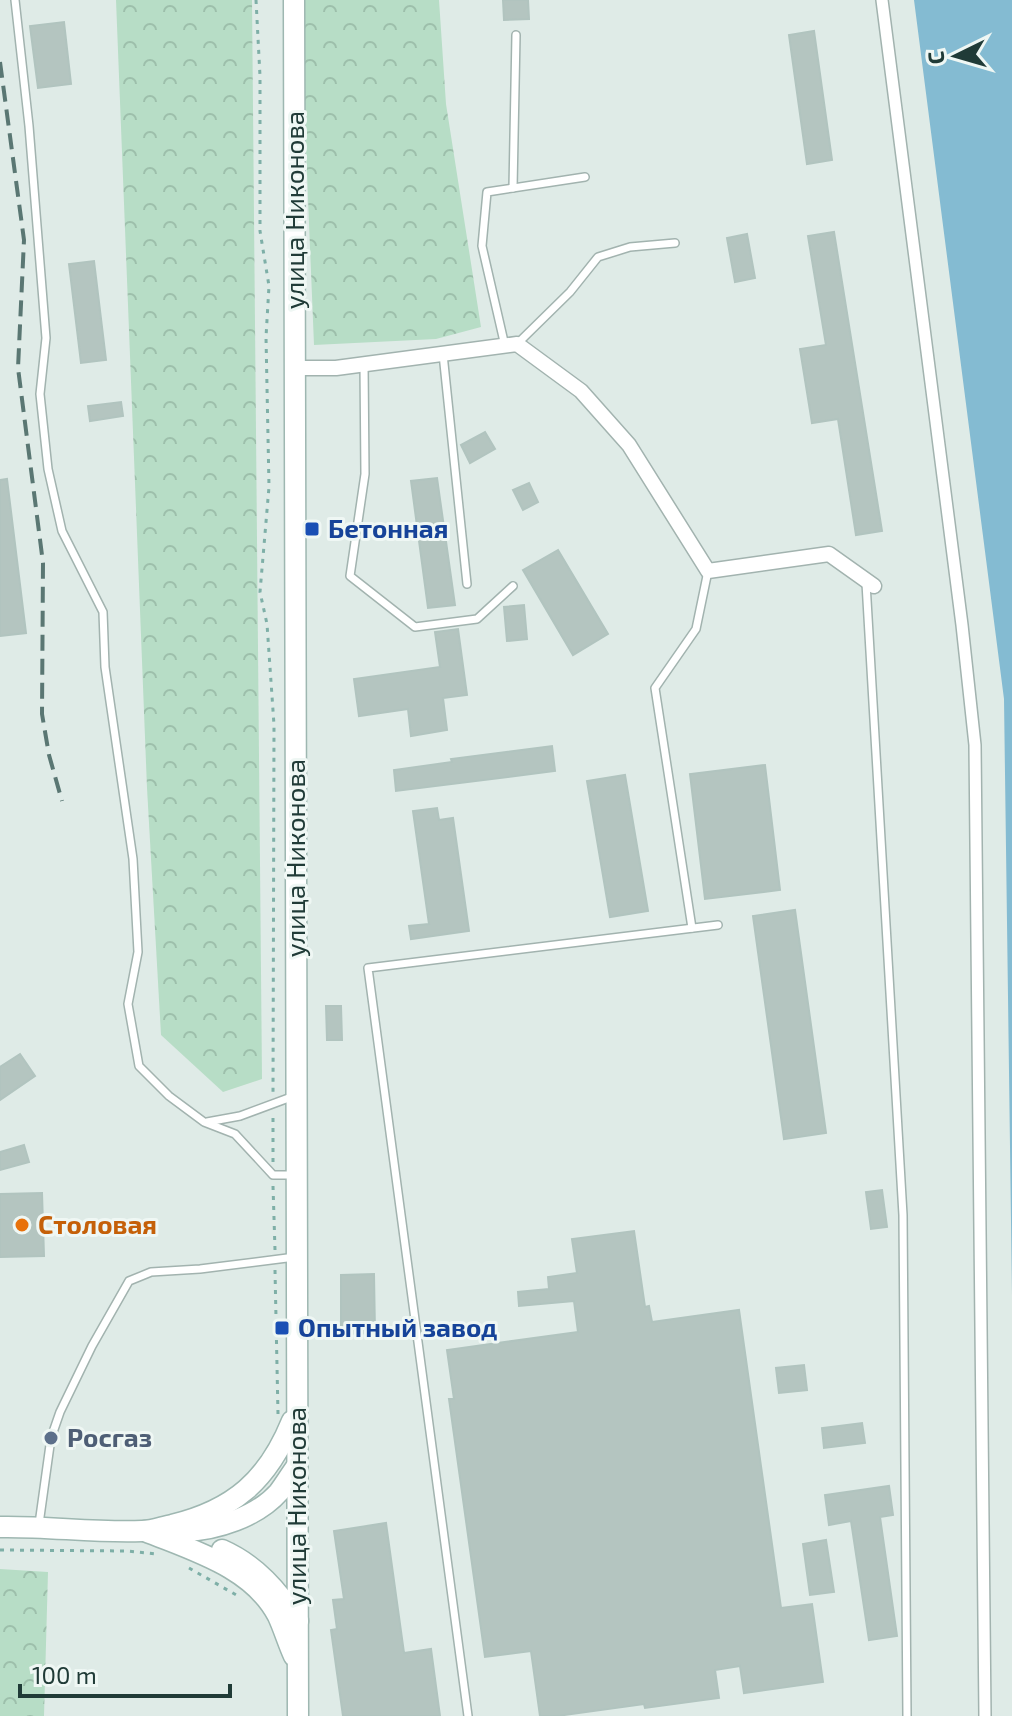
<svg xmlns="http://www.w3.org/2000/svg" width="1012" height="1716" font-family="'Exo 2',sans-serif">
  <defs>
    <pattern id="forest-crowns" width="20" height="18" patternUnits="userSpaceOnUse" patternTransform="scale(2)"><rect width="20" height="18" fill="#b7ddc6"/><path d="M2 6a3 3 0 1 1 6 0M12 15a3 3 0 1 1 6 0" fill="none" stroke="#9dbfab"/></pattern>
  </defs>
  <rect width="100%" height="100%" fill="#dfebe7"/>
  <g fill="url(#forest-crowns)">
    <polygon points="116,0 252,0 262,1079 223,1092 161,1035 147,788"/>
    <polygon points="305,0 439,0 446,104 481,327 436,339 314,345 305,125"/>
    <polygon points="0,1569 48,1572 44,1716 0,1716"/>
  </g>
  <polygon fill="#84bbd2" points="914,0 1012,0 1012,1295 1004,699"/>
  <g fill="#b4c5c0" stroke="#b1c4bf" stroke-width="2">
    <polygon points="503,0 528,0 529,19 504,20"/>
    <polygon points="64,22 71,84 38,88 30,26"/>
    <polygon points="814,31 832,160 807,164 789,35"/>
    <polygon points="834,232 882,531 856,535 838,419 812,423 800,349 826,345 808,236"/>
    <polygon points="747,234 755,278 735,282 727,238"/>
    <polygon points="94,261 106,360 81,363 69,264"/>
    <polygon points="121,402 123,416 90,421 88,406"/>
    <polygon points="485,432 495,449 470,463 461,445"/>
    <polygon points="437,478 455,605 428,608 411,481"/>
    <polygon points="7,479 26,633 0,636 0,480"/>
    <polygon points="529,483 538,502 523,510 513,490"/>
    <polygon points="558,550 608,634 573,655 523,570"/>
    <polygon points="524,605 527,639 507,641 504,607"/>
    <polygon points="458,629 467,695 443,698 447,730 411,736 408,709 359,716 354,679 440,667 435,632"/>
    <polygon points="552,746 555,771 396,791 394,770 452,762 451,759"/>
    <polygon points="765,765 780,890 705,899 690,774"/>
    <polygon points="625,775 648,911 610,917 587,781"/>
    <polygon points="437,808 439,820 453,818 469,931 411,939 409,926 429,924 413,811"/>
    <polygon points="795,910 826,1133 784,1139 753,916"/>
    <polygon points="326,1006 341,1006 342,1040 327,1040"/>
    <polygon points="20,1054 35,1076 0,1100 0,1067"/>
    <polygon points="24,1145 29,1162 0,1170 0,1152"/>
    <polygon points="882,1190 887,1227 871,1229 866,1192"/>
    <polygon points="42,1193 44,1256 0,1257 0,1194"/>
    <polygon points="634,1231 645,1307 649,1306 652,1322 739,1310 781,1608 812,1604 823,1682 744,1693 740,1666 715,1670 719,1698 645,1708 644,1704 557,1716 540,1716 531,1651 485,1657 449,1399 454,1399 447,1350 578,1332 574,1301 519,1306 518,1292 549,1289 548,1277 577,1273 572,1239"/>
    <polygon points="374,1274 375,1333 341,1334 341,1275"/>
    <polygon points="804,1365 807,1390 779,1393 776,1368"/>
    <polygon points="862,1423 865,1443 824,1448 822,1428"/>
    <polygon points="889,1486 893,1515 880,1517 897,1636 869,1640 851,1521 829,1525 825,1495"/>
    <polygon points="386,1523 404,1653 431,1649 440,1716 343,1716 331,1630 337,1629 333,1600 344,1599 334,1531"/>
    <polygon points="826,1540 834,1592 810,1595 803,1544"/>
  </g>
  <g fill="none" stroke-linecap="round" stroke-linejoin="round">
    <defs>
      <g id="service">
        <polyline points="15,0 29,126 46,338 40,394 48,469 62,531 103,612 105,667 133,859 138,952 128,1004 139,1066 169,1096 204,1122 235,1134 273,1175 295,1175"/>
        <polyline points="513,188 516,35"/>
        <polyline points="517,344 570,292 598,257 630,247 675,243"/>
        <polyline points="505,346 482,246 487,192 585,177"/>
        <polyline points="443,354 467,584"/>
        <polyline points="364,364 365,474 350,576 415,627 477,619 513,586"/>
        <polyline points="866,583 903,1215 907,1716"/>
        <polyline points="692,928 655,688 696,629 708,571"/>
        <polyline points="207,1122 240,1116 294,1096"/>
        <polyline points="39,1524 51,1438 60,1412 92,1346 129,1281 151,1272 200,1269 295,1257"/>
        <polyline points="468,1716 368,968 718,925"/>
      </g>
      <polyline id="pedestrian" points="882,0 962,625 975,745 985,1716"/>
      <polyline id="minor" points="295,368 336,368 517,344 581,391 629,445 708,571 829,554 874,586"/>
      <g id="secondary">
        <polyline points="294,0 298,1716"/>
        <path d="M0 1527C47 1526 95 1533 142 1531 152 1531 162 1527 172 1525 234 1510 268 1480 292 1421"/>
        <path d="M145 1531C191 1550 253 1567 278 1616 284 1629 288 1643 294 1656"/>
        <path d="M185 1531C216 1530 257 1517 279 1492 285 1484 291 1474 297 1466"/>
        <path d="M222 1550C256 1565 278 1591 298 1621"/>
      </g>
    </defs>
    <use href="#service" stroke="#a2b3af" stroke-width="10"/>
    <use href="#pedestrian" stroke="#a2b3af" stroke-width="14"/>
    <use href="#minor" stroke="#a2b3af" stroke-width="17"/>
    <use href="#secondary" stroke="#9eb7b1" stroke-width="23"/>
    <g stroke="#7eafa7" stroke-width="3" stroke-dasharray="4 6" stroke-linecap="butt">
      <polyline points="256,0 260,76 260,231 269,286 266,337 269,487 260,592 267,624 274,725 273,1094"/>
      <polyline points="273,1162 273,1114"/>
      <polyline points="273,1186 275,1250"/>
      <polyline points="275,1270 278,1414"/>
      <polyline points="0,1550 127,1551 156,1554"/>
      <polyline points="189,1568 238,1596"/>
    </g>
    <use href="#service" stroke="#fff" stroke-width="7"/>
    <use href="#pedestrian" stroke="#fff" stroke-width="11"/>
    <use href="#minor" stroke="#fff" stroke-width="14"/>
    <use href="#secondary" stroke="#fff" stroke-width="20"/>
    <polyline stroke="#5a7773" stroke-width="4" stroke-dasharray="16 8" stroke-linecap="butt" points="0,62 24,240 18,368 43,563 42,714 49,755 62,801"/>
  </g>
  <g fill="#1a4fb4" stroke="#eff7f4" stroke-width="3">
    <rect x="304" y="521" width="16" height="16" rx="4"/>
    <rect x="274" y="1320" width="16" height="16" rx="4"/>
  </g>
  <circle fill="#e8710a" stroke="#eff7f4" stroke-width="3" cx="22" cy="1225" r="8"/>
  <circle fill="#5c6f8a" stroke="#eff7f4" stroke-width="3" cx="51" cy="1438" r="8"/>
  <g text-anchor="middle" stroke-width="6" stroke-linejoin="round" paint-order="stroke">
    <g font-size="26" fill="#203b37" stroke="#eff7f4">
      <text transform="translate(295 210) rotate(-90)" y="9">улица Никонова</text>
      <text transform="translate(296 858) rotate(-90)" y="9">улица Никонова</text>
      <text transform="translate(297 1506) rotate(-90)" y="9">улица Никонова</text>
    </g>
    <g font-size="26" font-weight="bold" fill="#164399" stroke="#eff7f4" text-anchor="start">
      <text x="328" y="538">Бетонная</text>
      <text x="298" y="1337">Опытный завод</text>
    </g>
    <g font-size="26" font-weight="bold" fill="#c56008" stroke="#eff7f4" text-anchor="start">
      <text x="38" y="1234">Столовая</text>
    </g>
    <g font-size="26" font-weight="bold" fill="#4e5e75" stroke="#eff7f4" text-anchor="start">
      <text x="67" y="1447">Росгаз</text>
    </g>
  </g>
  <g transform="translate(956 56) rotate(265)" stroke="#eff7f4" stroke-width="6" paint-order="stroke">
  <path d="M0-6L14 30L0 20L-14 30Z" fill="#203b37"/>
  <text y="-12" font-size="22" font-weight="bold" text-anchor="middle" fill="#203b37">С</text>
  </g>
  <path d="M20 1684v12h210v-12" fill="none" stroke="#203b37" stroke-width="4"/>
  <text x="32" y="1684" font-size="24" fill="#203b37" stroke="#eff7f4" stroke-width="6" paint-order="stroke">100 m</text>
</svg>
